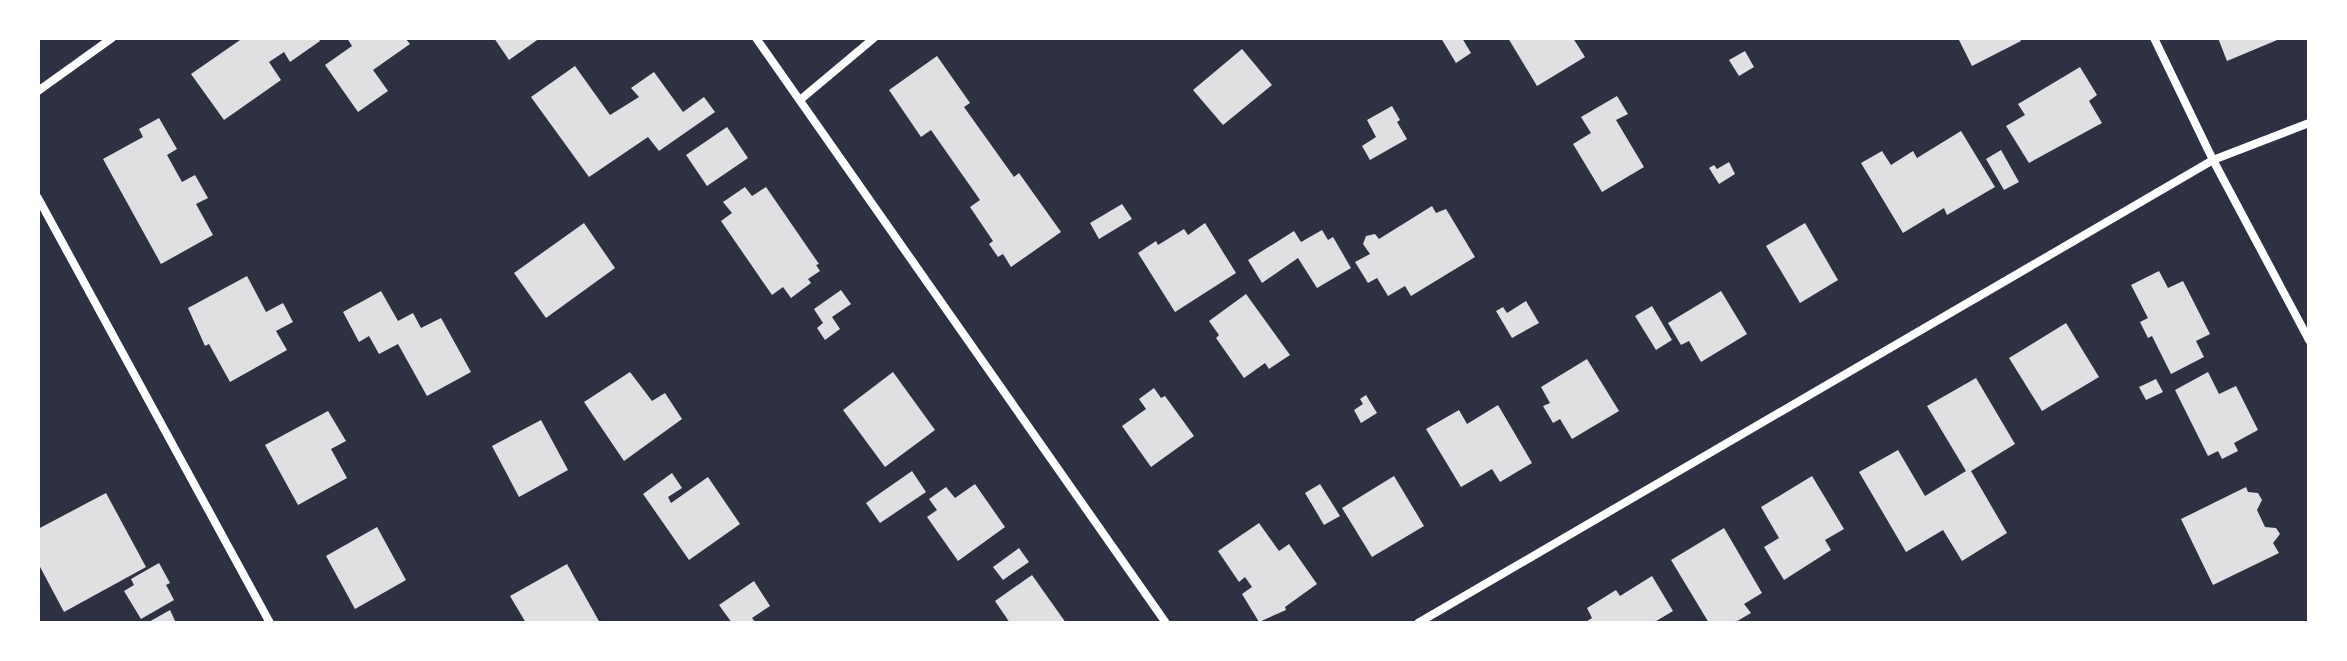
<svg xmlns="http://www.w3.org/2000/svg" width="2347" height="661" font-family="'Alegreya Sans',sans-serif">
  <rect width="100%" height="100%" fill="#2d3142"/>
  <g fill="#e0e0e3">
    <polygon points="243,38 318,38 320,41 290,62 284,52 269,62 281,80 224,120 191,74"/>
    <polygon points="347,38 405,38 410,44 373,70 388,91 358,112 325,65 352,46"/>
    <polygon points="494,38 540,38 509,60"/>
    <polygon points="1441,38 1462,38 1471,53 1456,63"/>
    <polygon points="1508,38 1573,38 1585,57 1537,86"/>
    <polygon points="1958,38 2019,38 2021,41 1972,66"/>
    <polygon points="2218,38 2282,38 2227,61"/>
    <polygon points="1242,49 1272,85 1223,125 1193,90"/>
    <polygon points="1745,51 1754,67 1739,76 1729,60"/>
    <polygon points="937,56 970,103 964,107 1014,177 1019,173 1061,232 1011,267 1003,254 998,257 989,244 993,241 970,207 980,200 931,130 921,137 889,90"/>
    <polygon points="575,66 610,115 639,97 631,88 654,72 683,112 704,97 715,112 659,151 648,137 589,177 531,97"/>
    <polygon points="2080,67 2097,95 2089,101 2102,123 2029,163 2006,126 2025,115 2018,104"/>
    <polygon points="1617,96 1628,114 1616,120 1644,167 1602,192 1573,144 1591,133 1581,117"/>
    <polygon points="1392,106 1400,120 1397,122 1407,139 1370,160 1362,146 1376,137 1367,120"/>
    <polygon points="159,118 177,149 167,155 182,182 195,175 208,198 196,204 213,235 161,264 103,159 143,137 139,129"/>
    <polygon points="727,127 748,158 707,186 686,155"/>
    <polygon points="1961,131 1995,187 1947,215 1944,208 1903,233 1861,163 1882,151 1891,165 1913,151 1917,158"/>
    <polygon points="2001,150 2019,182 2004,190 1986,159"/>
    <polygon points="1729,162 1735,174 1719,184 1709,168 1714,165 1717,169"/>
    <polygon points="745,187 752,196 766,187 819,264 816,265 820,271 808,279 811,283 791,298 783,287 772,295 721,221 732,213 723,202"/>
    <polygon points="1122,204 1132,219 1099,239 1090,223"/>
    <polygon points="1432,206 1436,213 1446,209 1475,257 1411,296 1405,286 1388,296 1377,278 1368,283 1355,262 1370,254 1363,244 1366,236 1375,234 1379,239"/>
    <polygon points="584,223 615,268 546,318 514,273"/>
    <polygon points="1205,223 1236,273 1175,312 1138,253 1156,241 1158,245 1184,229 1188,235"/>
    <polygon points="1805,223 1838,280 1800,303 1766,246"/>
    <polygon points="1322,230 1328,240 1333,237 1351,268 1317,288 1298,258 1262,283 1248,260 1294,231 1301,242"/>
    <polygon points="2159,271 2168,288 2183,281 2210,334 2196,341 2204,357 2171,374 2152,336 2148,338 2140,322 2148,318 2131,285"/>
    <polygon points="247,276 266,312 283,303 293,322 276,331 287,350 230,382 209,344 205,346 188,308"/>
    <polygon points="841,290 851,304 832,317 840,329 825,340 817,328 823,323 814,309"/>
    <polygon points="381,291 398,321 413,313 421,328 441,318 471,372 427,396 398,344 379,354 369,336 359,342 343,312"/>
    <polygon points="1721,291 1747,334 1701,362 1689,341 1681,345 1668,323"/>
    <polygon points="1246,294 1290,355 1269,369 1265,363 1244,378 1216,338 1219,335 1209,321"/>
    <polygon points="1526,301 1539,323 1512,338 1496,311 1503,307 1507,313"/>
    <polygon points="1652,306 1672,340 1656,350 1635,316"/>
    <polygon points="2066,323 2099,377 2042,411 2009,358"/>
    <polygon points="1587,359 1619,411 1572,439 1560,419 1553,423 1543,406 1550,403 1541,387"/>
    <polygon points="630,372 652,401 665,393 682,419 624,461 584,402"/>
    <polygon points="893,372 935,430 885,467 843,410"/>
    <polygon points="2208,372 2219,394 2236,386 2258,430 2234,443 2238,451 2222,459 2218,451 2208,456 2175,390"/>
    <polygon points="1976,378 2015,444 1971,471 2007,533 1962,561 1943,530 1906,552 1859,472 1898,450 1925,496 1966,471 1927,406"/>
    <polygon points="2156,379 2163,392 2146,400 2139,387"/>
    <polygon points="1154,388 1161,398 1165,396 1194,436 1151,467 1122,426 1146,409 1139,399"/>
    <polygon points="1366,395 1377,413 1361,423 1354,410 1363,404 1360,399"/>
    <polygon points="1498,405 1532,463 1500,482 1492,469 1461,487 1426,429 1459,410 1467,424"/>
    <polygon points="328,411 346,441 331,449 347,478 298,505 265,445"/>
    <polygon points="541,420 568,470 519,497 492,446"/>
    <polygon points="912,471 926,492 880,523 866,503"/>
    <polygon points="672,473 682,488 668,497 671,503 708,477 740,524 689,560 643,494"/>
    <polygon points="1394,476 1424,526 1372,557 1342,508"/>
    <polygon points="1812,476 1844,529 1825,540 1831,550 1784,580 1764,547 1779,538 1761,507"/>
    <polygon points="975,484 1005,527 958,561 927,517 937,510 929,499 946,487 955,498"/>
    <polygon points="1320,484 1340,516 1324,525 1305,493"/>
    <polygon points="2246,487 2248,492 2258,493 2262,500 2257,510 2265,527 2276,528 2280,534 2273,543 2279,553 2213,585 2181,519"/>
    <polygon points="106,493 146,567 64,612 38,563 38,529"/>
    <polygon points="1259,523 1279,551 1289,544 1317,584 1285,607 1286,610 1259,622 1242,594 1252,587 1245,577 1239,582 1218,551"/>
    <polygon points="377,527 406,580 355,609 326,556"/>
    <polygon points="1724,528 1762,593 1744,604 1751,613 1734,623 1709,623 1671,560"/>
    <polygon points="1019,548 1029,562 1003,580 993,567"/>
    <polygon points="159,563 170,583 166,585 174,600 141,619 124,591 134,585 131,579"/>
    <polygon points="567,564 600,623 526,623 510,596"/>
    <polygon points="1032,575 1066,623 1010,623 995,601"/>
    <polygon points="1652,576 1673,611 1653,623 1584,623 1592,618 1587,608 1616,590 1620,596"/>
    <polygon points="754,581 770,606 752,618 756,623 732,623 719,605"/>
    <polygon points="170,610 176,623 147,623"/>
  </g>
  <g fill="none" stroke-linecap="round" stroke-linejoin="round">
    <g stroke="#fff" stroke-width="8">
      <polyline points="756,38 1166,623"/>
      <polyline points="2154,38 2213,160 2309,340"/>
      <polyline points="38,91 112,38"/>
      <polyline points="800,100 874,38"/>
      <polyline points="38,198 270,623"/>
      <polyline points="1418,623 2213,160 2309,123"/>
    </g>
  </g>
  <rect width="2347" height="661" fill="none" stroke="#ffffff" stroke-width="80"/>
</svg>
